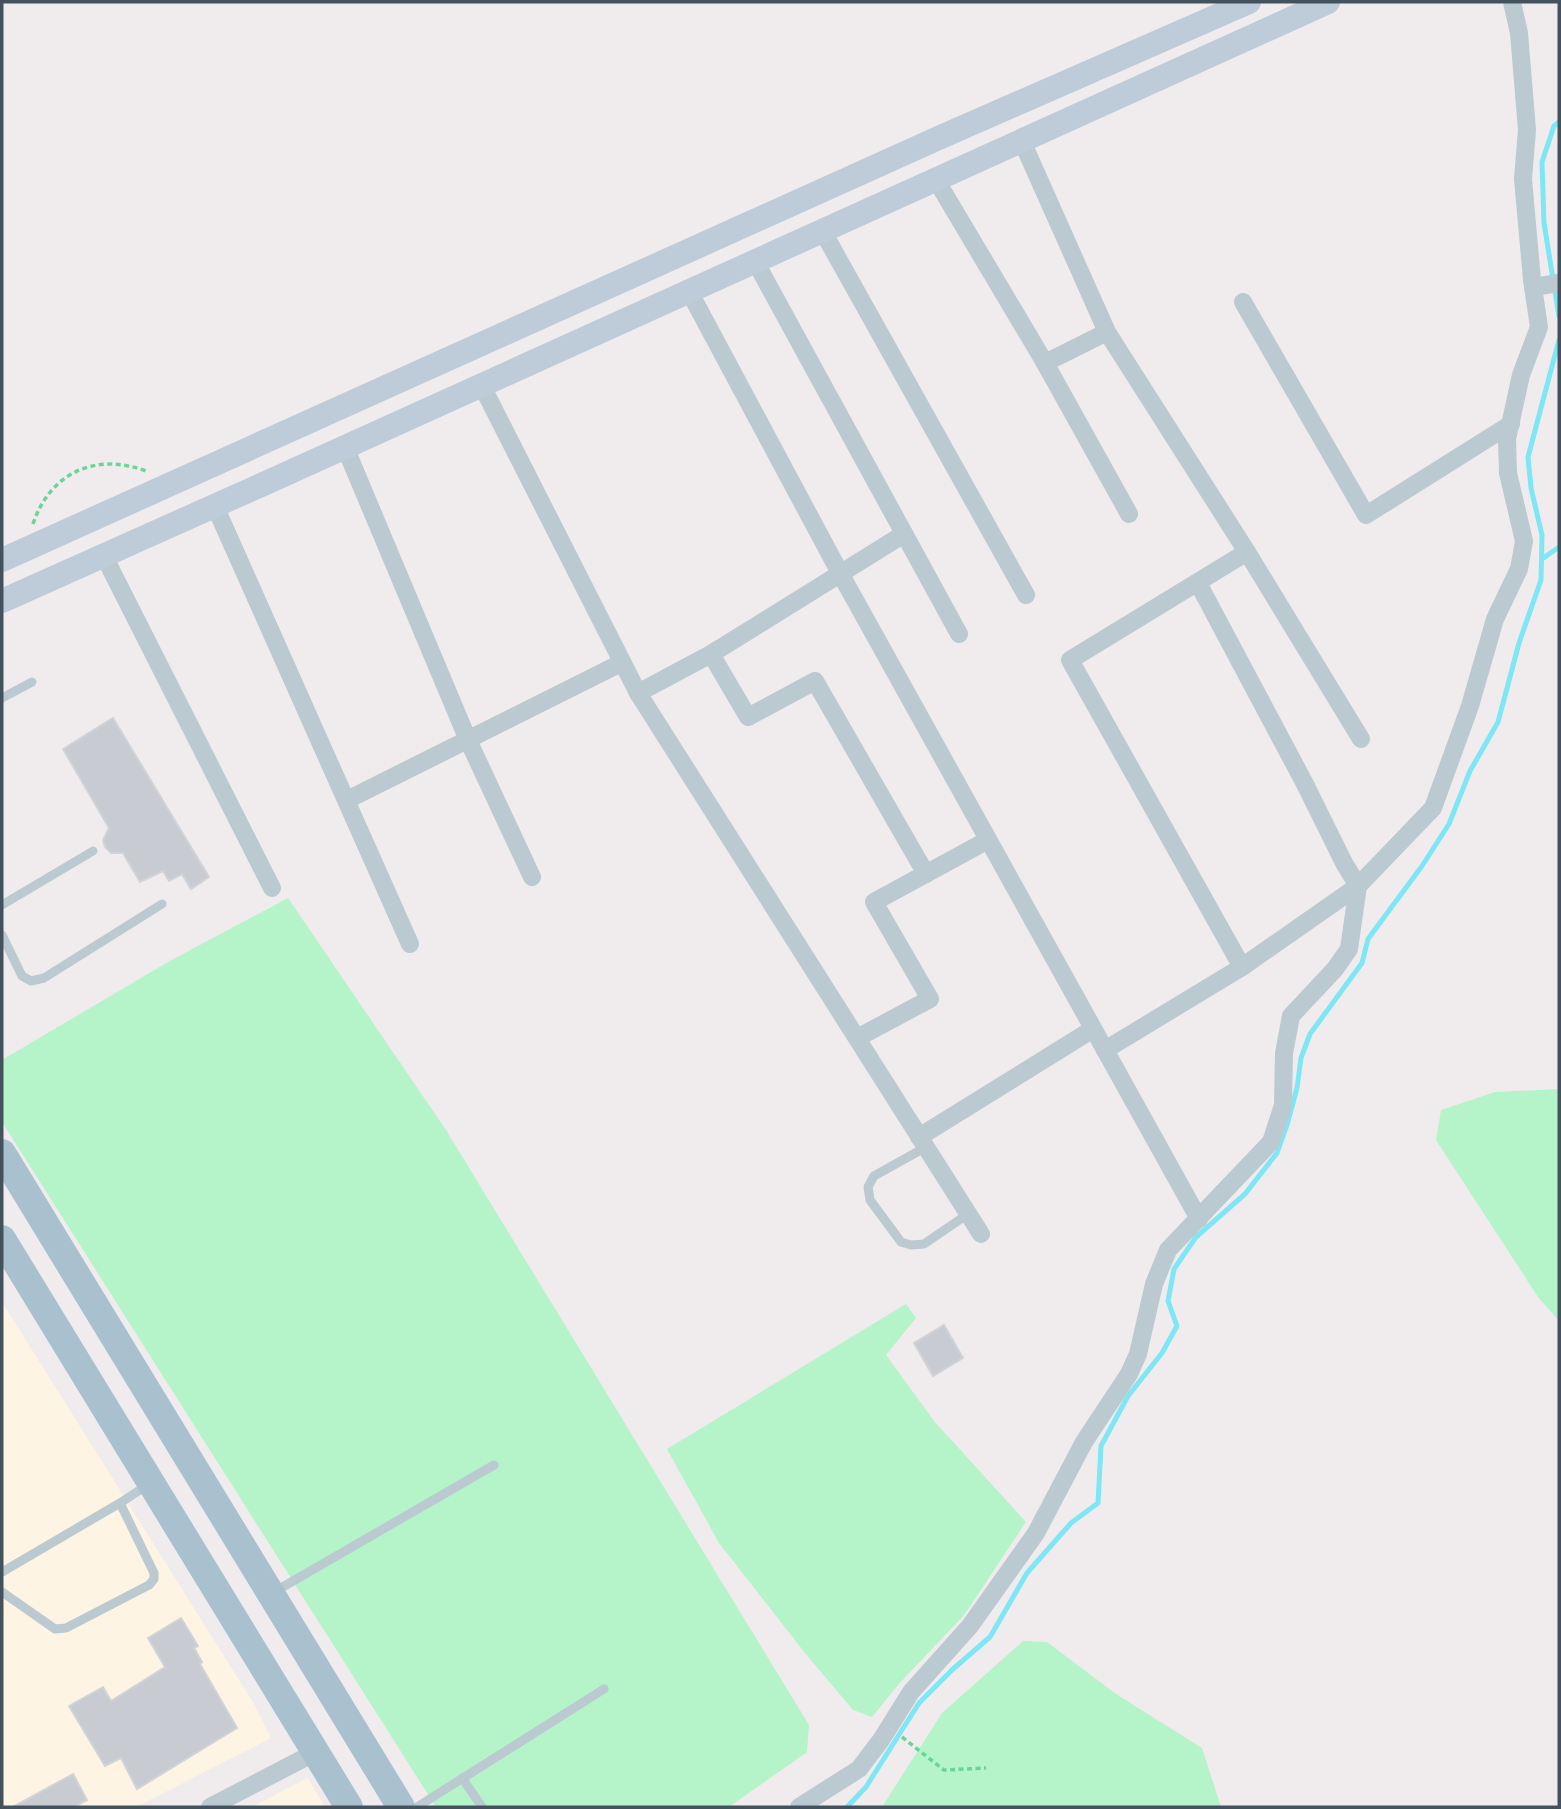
<svg xmlns="http://www.w3.org/2000/svg" width="1561" height="1809" font-family="'IBM Plex Sans',sans-serif">
  <rect width="100%" height="100%" fill="#f0eced"/>
  <g fill="#fef4e3">
    <polygon points="2,1302 254,1704 271,1738 136,1807 2,1807"/>
    <polygon points="308,1778 325,1807 251,1807"/>
  </g>
  <g fill="#b5f3c8">
    <polygon points="288,898 446,1130 809,1725 807,1752 729,1807 436,1807 2,1122 2,1060 168,962"/>
    <polygon points="1559,1089 1559,1321 1538,1297 1436,1140 1441,1110 1495,1092"/>
    <polygon points="906,1304 916,1318 886,1355 934,1421 1026,1522 965,1614 898,1685 872,1717 853,1710 805,1653 719,1543 667,1449"/>
    <polygon points="1023,1641 1047,1642 1116,1694 1202,1748 1221,1807 882,1807 942,1713"/>
  </g>
  <g fill="none" stroke-linecap="round" stroke-linejoin="round">
    <g stroke="#7ee6f5" stroke-width="5">
      <polyline points="1559,122 1554,126 1542,162 1544,223 1559,316"/>
      <polyline points="1542,559 1559,547"/>
      <polyline points="847,1807 866,1787 919,1703 953,1669 990,1637 1027,1573 1071,1523 1098,1503 1101,1446 1128,1396 1162,1353 1177,1326 1168,1301 1174,1269 1196,1237 1245,1194 1277,1153 1287,1125 1297,1088 1301,1058 1310,1034 1362,963 1368,939 1422,866 1449,824 1470,771 1498,722 1519,643 1541,580 1542,535 1531,488 1528,457 1559,340"/>
    </g>
  </g>
  <g fill="#c8ccd2" stroke="#d0d4d9" stroke-width="2">
    <polygon points="113,718 209,877 191,889 182,874 169,881 163,871 140,882 123,853 111,853 105,847 103,840 109,828 63,749"/>
    <polygon points="944,1325 963,1358 933,1376 914,1343"/>
    <polygon points="181,1618 198,1646 194,1648 202,1662 200,1664 237,1728 137,1789 121,1758 105,1766 69,1706 103,1687 111,1701 165,1667 148,1638"/>
    <polygon points="73,1774 87,1800 74,1807 13,1807"/>
  </g>
  <g fill="none" stroke-linecap="round" stroke-linejoin="round">
    <g stroke="#6ad597" stroke-width="3.5" stroke-dasharray="5 3.5" stroke-linecap="butt">
      <path d="M33 524C50 473 95 452 146 471"/>
      <polyline points="902,1737 944,1770 986,1768"/>
    </g>
    <g stroke="#bbc9d1" stroke-width="9">
      <polyline points="2,698 32,682"/>
      <polyline points="2,905 93,851"/>
      <polyline points="2,935 22,976 31,981 44,978 162,904"/>
      <polyline points="926,1147 874,1176 868,1187 870,1200 901,1242 911,1245 924,1244 968,1214"/>
      <polyline points="2,1572 120,1503"/>
      <polyline points="2,1592 55,1629 66,1628 149,1585 154,1579 154,1573 120,1503 149,1484"/>
      <polyline points="274,1592 494,1465"/>
      <polyline points="462,1778 482,1807"/>
      <polyline points="417,1807 604,1689"/>
    </g>
    <g stroke="#bbc9d1" stroke-width="18">
      <polyline points="1021,139 1107,332 1247,552 1361,739"/>
      <polyline points="935,178 1045,363 1129,514"/>
      <polyline points="822,230 1026,595"/>
      <polyline points="755,261 959,634"/>
      <polyline points="1533,287 1559,283"/>
      <polyline points="689,291 840,573 1199,1219"/>
      <polyline points="1243,302 1366,515 1511,424"/>
      <polyline points="1045,363 1107,332"/>
      <polyline points="482,386 638,693 981,1234"/>
      <polyline points="345,447 468,740 532,877"/>
      <polyline points="215,506 410,944"/>
      <polyline points="104,556 272,888"/>
      <polyline points="711,654 748,717 815,681 926,874"/>
      <polyline points="638,693 711,654 904,534"/>
      <polyline points="347,800 621,663"/>
      <polyline points="1242,967 1070,660 1247,552"/>
      <polyline points="857,1038 930,999 874,902 988,840"/>
      <polyline points="1105,1050 1242,967 1358,886 1344,863 1305,784 1198,583"/>
      <polyline points="919,1137 1093,1029"/>
      <polyline points="210,1807 314,1753"/>
      <polyline points="799,1807 859,1769 881,1740 911,1692 970,1626 1036,1533 1084,1442 1129,1374 1138,1354 1154,1284 1168,1250 1271,1142 1283,1105 1284,1053 1291,1016 1335,969 1349,949 1358,886 1433,808 1470,706 1495,619 1519,569 1524,541 1508,473 1507,439 1521,375 1539,327 1532,280 1523,179 1527,130 1519,33 1512,2"/>
    </g>
    <g stroke="#bdccd8" stroke-width="24">
      <polyline points="2,560 943,136 1249,2"/>
      <path d="M2 601C445 404 885 201 1328 2"/>
    </g>
    <g stroke="#a9c0cf" stroke-width="28">
      <polyline points="2,1153 401,1807"/>
      <polyline points="2,1239 349,1807"/>
    </g>
  </g>
  <rect width="1561" height="1809" fill="none" stroke="#43525c" stroke-width="7"/>
</svg>
